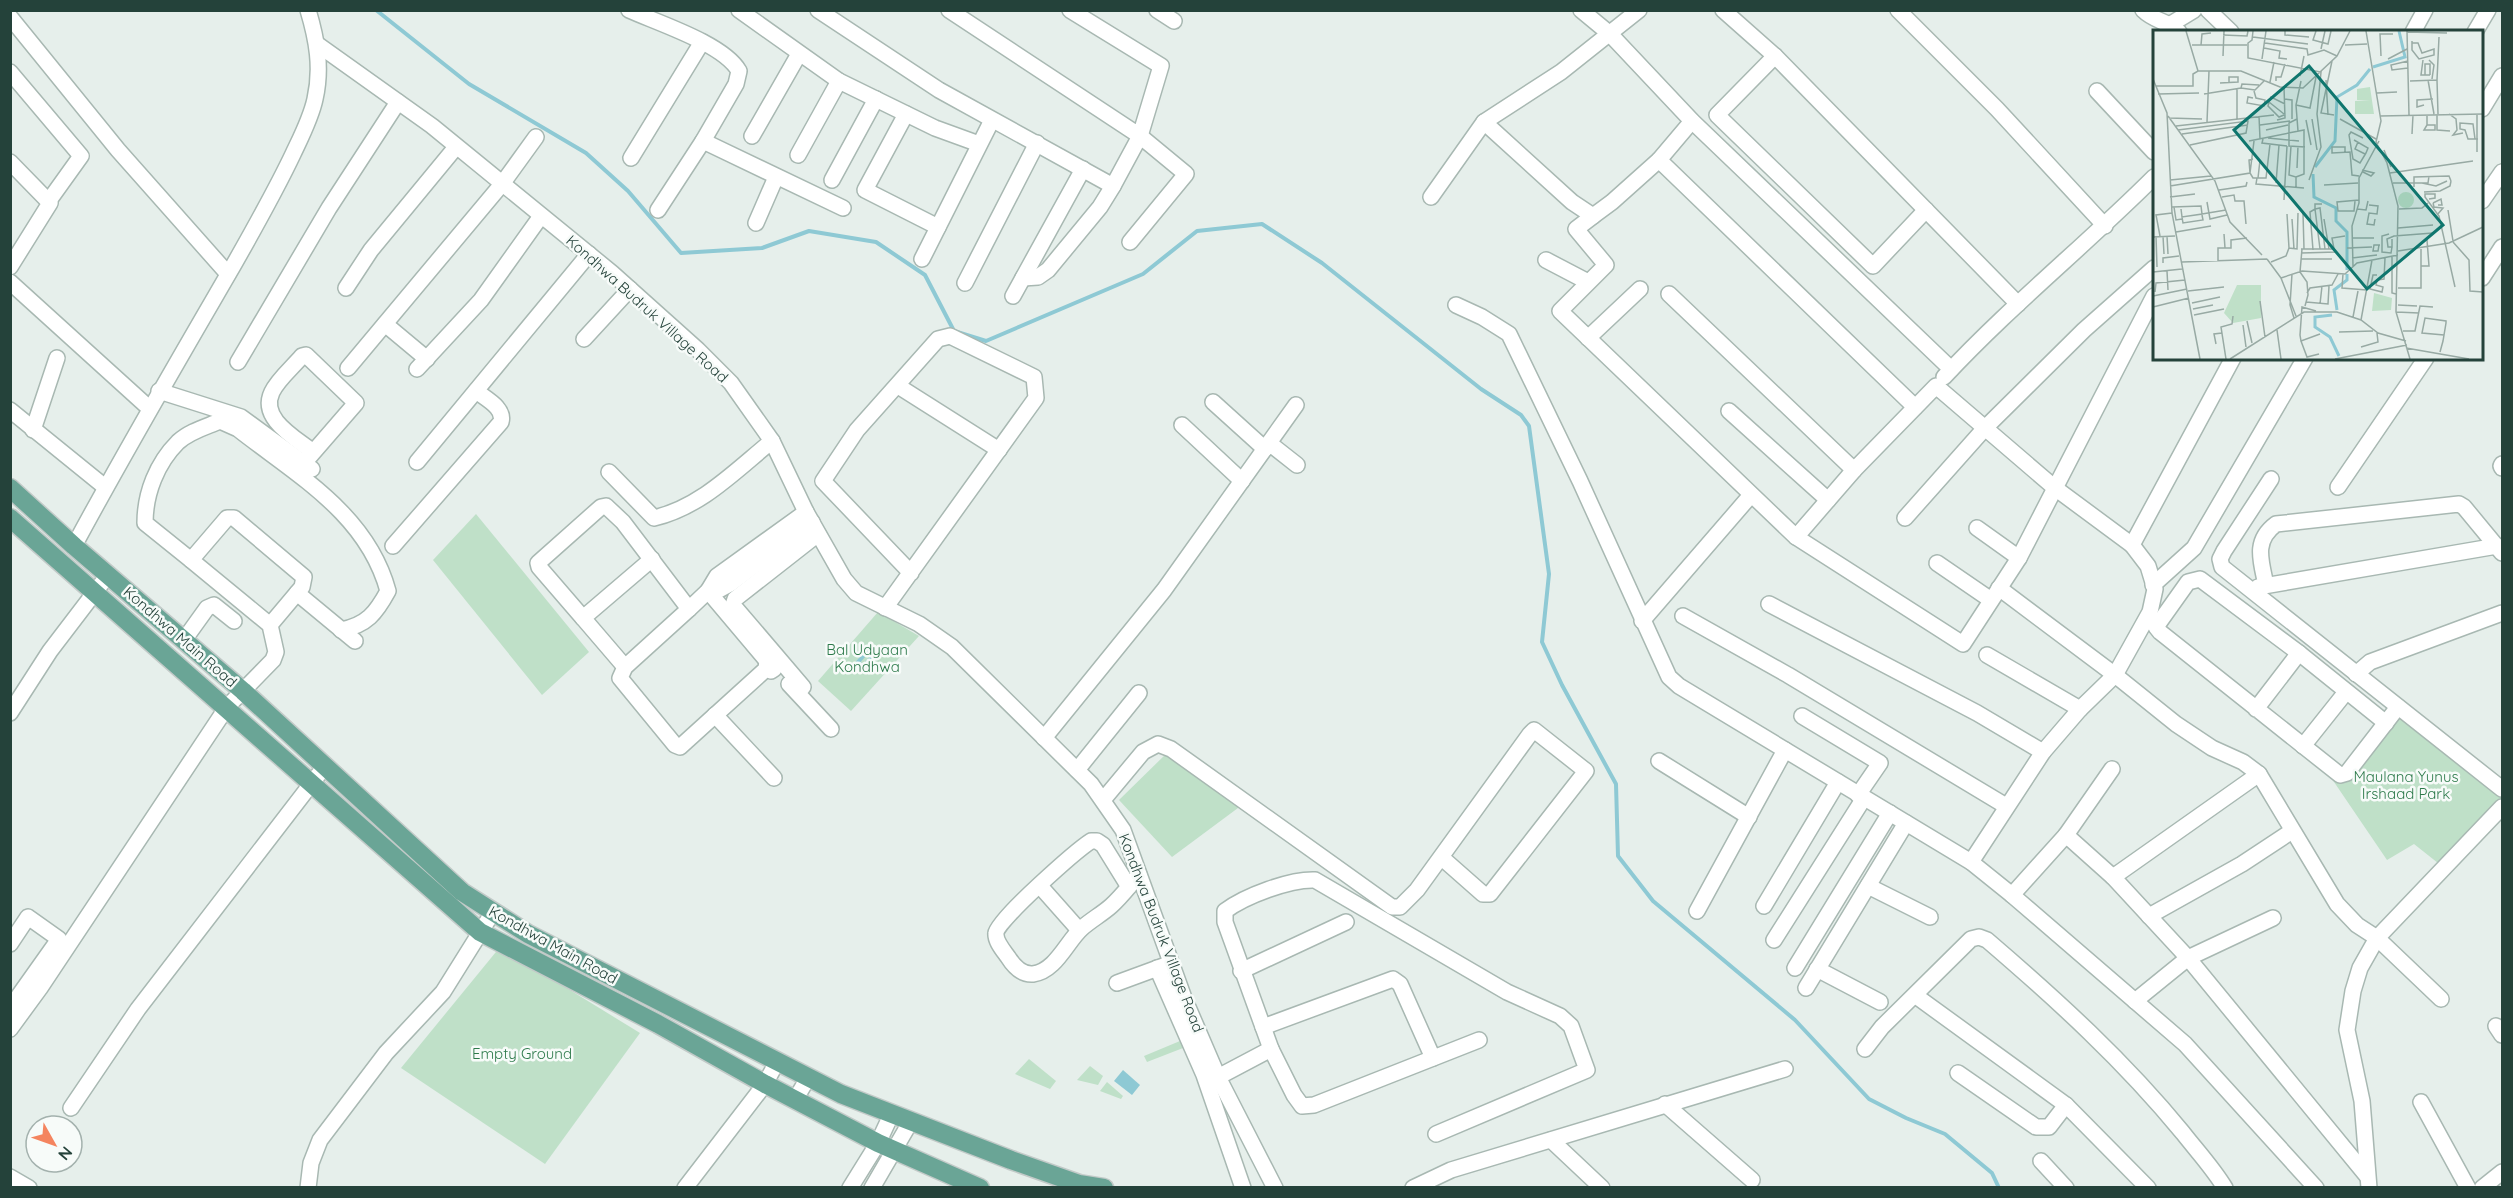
<svg xmlns="http://www.w3.org/2000/svg" width="2513" height="1198" font-family="Quicksand,sans-serif">
  <rect width="100%" height="100%" fill="#e6efeb"/>
  <g fill="#bfe0c8">
    <polygon points="476,514 589,652 542,695 433,560"/>
    <polygon points="878,612 919,636 851,711 818,681"/>
    <polygon points="2398,707 2502,789 2502,808 2443,867 2414,844 2387,860 2332,779"/>
    <polygon points="1168,752 1242,805 1172,857 1119,800"/>
    <polygon points="500,947 640,1033 545,1164 401,1068"/>
    <polygon points="1180,1041 1183,1048 1147,1062 1144,1056"/>
    <polygon points="1029,1059 1056,1081 1050,1089 1015,1074"/>
    <polygon points="1090,1066 1103,1076 1098,1085 1077,1080"/>
    <polygon points="1107,1082 1123,1096 1121,1099 1100,1091"/>
  </g>
  <polygon fill="#8ec9d4" points="1123,1070 1140,1085 1132,1095 1114,1081"/>
  <g fill="none" stroke-linecap="round" stroke-linejoin="round">
    <g stroke="#8ec9d4" stroke-width="4">
      <polyline points="376,10 469,84 586,153 628,191 681,253 762,248 809,231 876,242 925,275 954,331 986,341 1143,274 1197,231 1262,224 1322,263 1481,389 1521,415 1529,426 1549,574 1542,642 1562,685 1616,784 1618,856 1653,901 1795,1020 1869,1099 1906,1118 1945,1134 1992,1173 1999,1188"/>
      <polygon points="867,652 872,657 863,667 858,662"/>
    </g>
    <defs>
      <g id="minor">
        <path d="M629 10C658 23 724 44 739 71L736 84 703 141 658 210"/>
        <polyline points="739,10 839,81 935,128 979,144"/>
        <polyline points="818,10 939,90 1113,186 1140,136 1186,174 1130,242"/>
        <polyline points="949,10 1140,136 1161,66 1070,10"/>
        <polyline points="1157,10 1174,21"/>
        <polyline points="1581,10 1610,34 1692,121 1951,369"/>
        <polyline points="1723,10 1775,56 2018,304"/>
        <polyline points="1898,10 1997,109 2105,226"/>
        <path d="M2143 10C2155 22 2167 20 2179 32"/>
        <polyline points="2208,10 2231,32"/>
        <polyline points="10,17 118,150 228,274"/>
        <polyline points="2171,24 2194,10"/>
        <polyline points="2413,32 2425,10"/>
        <polyline points="2475,32 2488,10"/>
        <polyline points="317,44 432,126 612,273 698,350 731,383 772,441 806,512 844,579 856,593 919,624 952,647 1091,784 1123,830 1184,998 1218,1077 1275,1188"/>
        <polyline points="1775,56 1717,115 1873,266 1926,210"/>
        <polyline points="10,72 81,156 48,202"/>
        <polyline points="2097,91 2154,152"/>
        <polyline points="2482,109 2502,76"/>
        <polyline points="906,114 865,190 938,227"/>
        <polyline points="1484,122 1572,202 1593,216 1612,202 1659,160 1915,407"/>
        <polyline points="752,136 799,54"/>
        <polyline points="703,141 843,208"/>
        <polyline points="798,155 839,81"/>
        <polyline points="631,158 702,42"/>
        <polyline points="1659,160 1692,121"/>
        <polyline points="10,162 50,203 10,267"/>
        <polyline points="832,180 876,99"/>
        <polyline points="1431,197 1484,122 1561,72 1639,10"/>
        <polyline points="2482,201 2502,172"/>
        <polyline points="1593,216 1576,229 1606,265 1560,311 1796,537 1963,644 2019,558 2154,296"/>
        <polyline points="756,223 776,177"/>
        <polyline points="922,259 992,120"/>
        <polyline points="1546,260 1588,282"/>
        <polyline points="1023,278 1038,277 1048,270 1100,207 1113,186"/>
        <polyline points="2482,278 2502,247"/>
        <polyline points="10,282 149,408"/>
        <polyline points="965,283 1037,143"/>
        <polyline points="346,288 371,250 456,147"/>
        <polyline points="1669,294 1854,470"/>
        <polyline points="1013,296 1083,169"/>
        <polyline points="1456,305 1482,317 1509,334 1580,481 1669,677 1679,686 1971,862 2012,895 2185,1044 2316,1188"/>
        <polyline points="385,324 427,359"/>
        <polyline points="1588,338 1640,289"/>
        <polyline points="584,339 630,289"/>
        <polyline points="238,362 329,208 398,102"/>
        <polyline points="348,368 502,184 536,137"/>
        <polyline points="417,369 481,300 541,216"/>
        <path d="M1944 377C2010 306 2086 245 2154 177"/>
        <polyline points="898,386 999,450"/>
        <polyline points="159,391 241,417 312,469"/>
        <polyline points="1213,402 1265,449"/>
        <polyline points="10,410 105,487"/>
        <polyline points="1729,411 1828,500"/>
        <polyline points="1182,425 1242,481"/>
        <polyline points="33,430 57,358"/>
        <polyline points="1269,443 1297,465"/>
        <polyline points="417,462 589,254"/>
        <path d="M304 463 356 403 306 355 302 356C293 367 278 379 272 392 259 419 296 438 313 452"/>
        <polyline points="2502,464 2501,466 2502,468"/>
        <path d="M609 472 654 518C701 507 735 471 772 441"/>
        <polyline points="2271,479 2224,551 2220,559 2222,567 2502,789"/>
        <polyline points="2338,487 2426,358"/>
        <polyline points="1905,518 1985,428 2084,330 2154,268"/>
        <polyline points="1977,528 2019,558"/>
        <polyline points="1796,537 1854,470 1936,386 2055,488 2132,545 2148,566 2155,589 2150,612 2115,675 2080,709 1987,655"/>
        <polyline points="2132,545 2233,358"/>
        <path d="M74 546C125 451 179 359 233 266 254 229 275 192 293 154 301 137 311 118 315 99 322 68 317 40 308 10"/>
        <path d="M393 546 501 422C505 408 486 399 476 391"/>
        <path d="M191 560 145 523C145 493 157 463 178 442 190 431 206 427 220 421L238 429C298 476 367 514 388 591 376 613 367 625 341 630"/>
        <polyline points="1937,563 1991,600"/>
        <polyline points="2153,585 2194,548 2305,358"/>
        <path d="M2266 585C2261 561 2253 541 2276 524L2459 504 2464 507 2502 553"/>
        <polyline points="2258,587 2497,546"/>
        <polyline points="1999,588 2115,675 2176,724 2212,748 2243,762 2259,774 2337,904 2357,925 2377,938 2441,999"/>
        <polyline points="708,591 719,590 730,584 812,522"/>
        <polyline points="708,591 767,661"/>
        <polyline points="297,593 355,641"/>
        <polyline points="1769,604 1977,713 2043,752"/>
        <polyline points="885,608 1036,398 1034,377 950,336 938,339 857,430 823,481 911,573"/>
        <polyline points="689,609 708,591 717,576 806,512"/>
        <polyline points="1683,616 1788,675 2006,806"/>
        <polyline points="583,618 539,567 538,563 601,507 606,506 623,522 689,609 625,667 620,678 675,745 680,747 766,669 767,661 774,661 774,669 771,671 766,669"/>
        <polyline points="1642,621 1751,495"/>
        <polyline points="184,640 207,608 214,605 234,621"/>
        <polyline points="2299,653 2386,723"/>
        <polyline points="625,667 583,618 652,559"/>
        <polyline points="2356,674 2370,662 2502,613"/>
        <polyline points="789,684 831,729"/>
        <polyline points="803,687 733,605 735,599 818,534"/>
        <path d="M2256 709 2299 653 2200 579 2188 582 2156 627 2160 632C2220 680 2280 727 2340 775L2347 773 2398 707"/>
        <polyline points="10,713 50,651 108,575"/>
        <polyline points="715,715 774,778"/>
        <polyline points="1802,716 1880,763 1858,795"/>
        <polyline points="1044,738 1164,590 1296,405"/>
        <polyline points="2303,746 2346,692"/>
        <polyline points="1659,761 1749,817"/>
        <polyline points="1077,770 1139,693"/>
        <polyline points="2259,774 2113,877 2188,958 2367,1176"/>
        <polyline points="1103,800 1143,752 1158,744 1171,749 1392,907 1400,907 1417,890 1530,734 1534,730 1586,771 1490,894 1483,894 1441,857"/>
        <polyline points="2066,835 2112,769"/>
        <polyline points="1971,862 2043,752 2080,709"/>
        <polyline points="1040,886 1079,930"/>
        <polyline points="1868,886 1930,917"/>
        <path d="M1129 887 1103 845 1097 841H1091C1077 850 997 920 996 933 995 941 1003 950 1008 957 1013 965 1021 975 1033 974 1056 971 1067 941 1082 928 1091 920 1102 914 1111 906 1122 896 1130 885 1139 875"/>
        <polyline points="2012,895 2066,835 2113,877"/>
        <polyline points="1764,906 1838,782"/>
        <polyline points="1697,911 1785,750"/>
        <polyline points="2149,916 2242,864 2292,831"/>
        <polyline points="1774,940 1864,798"/>
        <polyline points="10,944 28,917 59,939 10,1008"/>
        <polyline points="1157,968 1204,1075 1243,1188"/>
        <polyline points="1795,968 1890,813"/>
        <polyline points="1817,969 1880,1002"/>
        <polyline points="1241,971 1346,922"/>
        <polyline points="1117,983 1166,965"/>
        <polyline points="1806,988 1906,823"/>
        <polyline points="1916,996 2066,1105 2148,1188"/>
        <polyline points="2135,1001 2188,958 2273,918"/>
        <polyline points="2496,1026 2502,1035"/>
        <polyline points="1263,1027 1393,979 1400,984 1433,1058"/>
        <polyline points="10,1029 40,988 227,707 273,660 276,652 270,625 302,587 304,577 234,518 227,518 191,560 270,625"/>
        <path d="M1271 1049 1225 922V911C1245 896 1290 879 1315 880L1507 992 1560 1016 1571 1026 1587 1070 1436 1134"/>
        <path d="M1865 1049 1882 1027 1971 939 1979 937 1987 940C2057 1000 2124 1061 2183 1133 2197 1151 2213 1168 2225 1188"/>
        <polyline points="1958,1073 2036,1127 2049,1127 2066,1105"/>
        <polyline points="1218,1077 1271,1049 1294,1095 1302,1106 1314,1105 1479,1040"/>
        <polyline points="795,1100 808,1078"/>
        <polyline points="2421,1102 2468,1188"/>
        <polyline points="1665,1104 1752,1180"/>
        <polyline points="71,1108 138,1009 325,766"/>
        <polyline points="1551,1140 1602,1188"/>
        <polyline points="2041,1161 2066,1188"/>
        <polyline points="10,1177 29,1188"/>
        <polyline points="308,1188 311,1163 320,1140 386,1053 443,992 493,912"/>
        <polyline points="685,1188 765,1084 777,1062"/>
        <polyline points="850,1188 878,1143 892,1113"/>
        <polyline points="872,1188 911,1121"/>
        <polyline points="1413,1188 1451,1170 1785,1069"/>
        <polyline points="2369,1188 2362,1101 2347,1030 2353,991 2360,968 2377,938 2502,807"/>
        <polyline points="2482,1188 2502,1172"/>
      </g>
      <g id="major">
        <polyline points="10,488 74,546 243,691 462,892 528,934 841,1094 1011,1160 1079,1184 1104,1188"/>
        <polyline points="10,518 480,932 658,1024 765,1084 878,1143 980,1188"/>
      </g>
    </defs>
    <use href="#minor" stroke="#a8b8b2" stroke-width="18"/>
    <use href="#major" stroke="#c2cac8" stroke-width="21"/>
    <use href="#minor" stroke="#fff" stroke-width="15"/>
    <use href="#major" stroke="#6aa596" stroke-width="18"/>
  </g>
  <g text-anchor="middle" stroke-width="5" stroke-linejoin="round" paint-order="stroke">
    <g font-size="15" fill="#24423a" stroke="#f7fbf9">
      <text transform="translate(647 309) rotate(42)" y="5">Kondhwa Budruk Village Road</text>
      <text transform="translate(180 637) rotate(41)" y="5">Kondhwa Main Road</text>
      <text transform="translate(1161 933) rotate(69)" y="5">Kondhwa Budruk Village Road</text>
      <text transform="translate(553 945) rotate(29)" y="5">Kondhwa Main Road</text>
    </g>
    <g font-size="15" fill="#2d7a4b" stroke="#f7fbf9">
      <text x="867" y="655">Bal Udyaan<tspan x="867" dy="17">Kondhwa</tspan></text>
      <text x="2406" y="782">Maulana Yunus<tspan x="2406" dy="17">Irshaad Park</tspan></text>
      <text x="522" y="1059">Empty Ground</text>
    </g>
  </g>
  <g transform="translate(2153 30)">
    <rect width="330" height="330" fill="#e6efeb"/>
    <path d="M217 57 221 84H202V71L217 70H204V59ZM245 170a8 8 0 1 1 16 0a8 8 0 1 1-16 0ZM84 255H108V288L80 293 71 283ZM221 263 239 268 238 280 219 281Z" fill="#bfe0c8"/>
    <path fill="none" stroke="#8ec9d4" stroke-width="3" d="M220 37 252 27 246 1M162 137 182 111 184 67 204 55 217 39M160 144 161 167 183 178V191L194 202V240M184 280 181 260 194 250V244M179 285 162 287V297L177 307 186 326"/>
    <path fill="none" stroke="#98aaa4" stroke-width="1.5" d="M33 1 45 41M100 1 99 10 95 13V28L168 42 164 84 168 117 156 150M132 1V5L156 7M163 1 160 10 175 14 178 1M213 1 228 91 223 112 234 133 245 176 243 282 257 329M254 1 256 85M254 2 294 3M70 5 94 6 95 1M100 7 155 14M259 11V20L266 29 281 25V19L269 23 265 13H259M112 13 154 19 155 25 171 20 184 26M39 15H94M48 15 49 4 58 3M192 15 214 14M111 18 127 21 126 28 134 29M168 19 172 1M70 26 71 1M228 26 227 4H240M109 29 113 1M235 29 254 19M270 30 268 45H277M276 30 281 35 279 49M179 31 168 83 181 85M255 38 239 40 238 35 255 31M272 45V34H277V45M147 46 151 26M0 49 14 83 19 183 47 329M173 50 175 85M275 50 281 84M284 50 285 84M123 51V47H128L132 34M257 51 284 50 286 7M117 52 121 32M67 53 85 52V47H76V52M3 56H40V44L45 41H88L127 57 150 58 184 26 197 1M88 58 89 54 106 55M84 59V89M224 63 244 62M5 64 46 63M51 64 88 58 102 60 112 50M100 68 95 67 94 73 111 76 112 70 103 68 101 61M132 69 139 70V89M116 72 115 76 126 87 131 85M116 72 118 67 132 74M116 72 131 84M143 75 157 78 163 47M271 75 264 77V70L280 69M296 84 303 89 304 100 300 105 310 103M284 85V100L297 101M15 86 62 151 77 192 109 225M106 86 107 109M227 86 330 84M16 88 49 89M144 89 136 93V116L152 117M159 89 164 120M187 89 223 109M124 90 132 88 131 57M153 90 158 115M54 92 56 41M107 95 137 91M274 95 271 100H282V95H274V85M23 96 121 85M25 100 95 91 93 103 37 115M113 100 135 95M145 101 143 75 148 51M29 104 95 95M259 104 260 85M115 108 146 111M210 108 198 102 196 105 200 129 207 133 213 123M110 109 109 113 134 116M322 109 320 94 307 93V99L312 100 315 109H325M201 110 215 118 213 123M96 111 151 100V144L143 147M101 111 97 143 100 148H113L117 114M205 112 202 119 212 124M138 116 136 145 143 147V158M231 120 238 137M192 122V117H179V123L197 122 199 145 206 146M324 122V84M144 138 145 116M209 140 221 143 218 146 210 142M237 143 320 131M104 148 103 154 151 158M105 148 107 130M17 150 58 146M123 153 126 115M240 153H275L276 146M269 153 283 156 294 151M171 155 205 153M17 156 97 143 96 130 100 129M261 157V147L296 146 298 151M66 160 93 156 94 152M271 162 287 161 297 156 298 151M17 167 42 164M69 167 81 165 82 171H91L93 194M276 169 282 168V164H272V167L286 186 302 257M131 170 134 116M202 171 201 181H185L184 172 206 170M54 172 57 189 74 185M280 173 281 177 290 178 284 185M280 173 288 169 289 175H285M169 174H162V179L167 178 172 219M216 175 225 176 224 184 216 183 214 194 221 195 222 189M19 177 48 176 49 184 29 187 28 179M21 177 23 190 29 189M204 179 213 180 215 171M246 179 269 178 275 173M295 180 300 211M150 183 151 219M49 184 73 180M134 184 136 218 144 219 145 183M29 187 30 193 50 190 49 185M139 189 141 219M171 189 176 219M245 198 280 195M23 202 58 196M236 204 229 206V222L238 223 239 217M3 206 4 237M7 206 3 185 19 183M10 206 11 224M14 206 15 224M0 207 22 206M199 208H221M239 209V217H235L234 209 241 206 280 203M300 212 316 230 317 261 330 262M226 215 225 221H220L221 215H227M72 218H78V210L94 208M194 218 219 217M148 219H181M149 219 147 242 154 252 155 265 152 276M181 219 179 208 192 206M160 220 157 182 162 179 167 219M245 221 296 213 330 197M148 223 183 222 181 219M239 226V263L243 264M199 228 224 225M114 229 128 248M148 229H179M65 231V218H72L71 204M29 232 114 229M118 232 133 226 136 218M10 233V228L26 226M200 236 199 196 206 173V148L226 111M268 236H276L274 210M14 241 15 260M0 242 29 239M139 244 137 275 141 288M190 244 189 258 214 260M224 245H220L217 259 229 262 230 257 223 255 224 250 231 249 232 228M128 248 149 241 192 244 204 233 245 225M128 248 143 286M245 258H268V219M35 261 71 257M2 262 3 253 32 250M154 263 157 258 179 255 185 244M0 266 34 259M107 271 112 307M153 272 175 274 176 256M39 273 67 267M167 274 169 256M245 275 264 276M0 277 36 268M40 279 60 275M163 281 149 277 147 305 148 311 167 304M243 282 266 283M41 285 71 279M200 287 205 261M208 290 219 230M94 291 99 313M90 295 93 317M124 300 128 329M250 301H262L267 276 280 277M186 302 220 301M148 311 154 327 166 324M63 314 61 304 69 303M208 317 225 312 224 303M253 318 316 329M287 322 290 311 293 293V291L272 288 269 303 291 305M73 329 68 297 79 294 80 286M77 329 151 282H184L208 290 225 303 253 311M182 329 254 315"/>
    <path fill="#0f766e" fill-opacity="0.15" stroke="#0f766e" stroke-width="3" d="M156 36 290 195 214 259 81 100Z"/>
    <rect width="330" height="330" fill="none" stroke="#24423a" stroke-width="3"/>
  </g>
  <rect width="2513" height="1198" fill="none" stroke="#24423a" stroke-width="24"/>
  <g transform="translate(54 1144) rotate(130)"><circle r="28" fill="#f7fbf9" stroke="#a3b1ad" stroke-width="1.5"/>
  <path d="M0-4.5L10 22L0 15L-10 22Z" fill="#f4845f"/>
  <text y="-9" font-size="16" font-weight="bold" text-anchor="middle" fill="#24423a">N</text>
  </g>
</svg>
